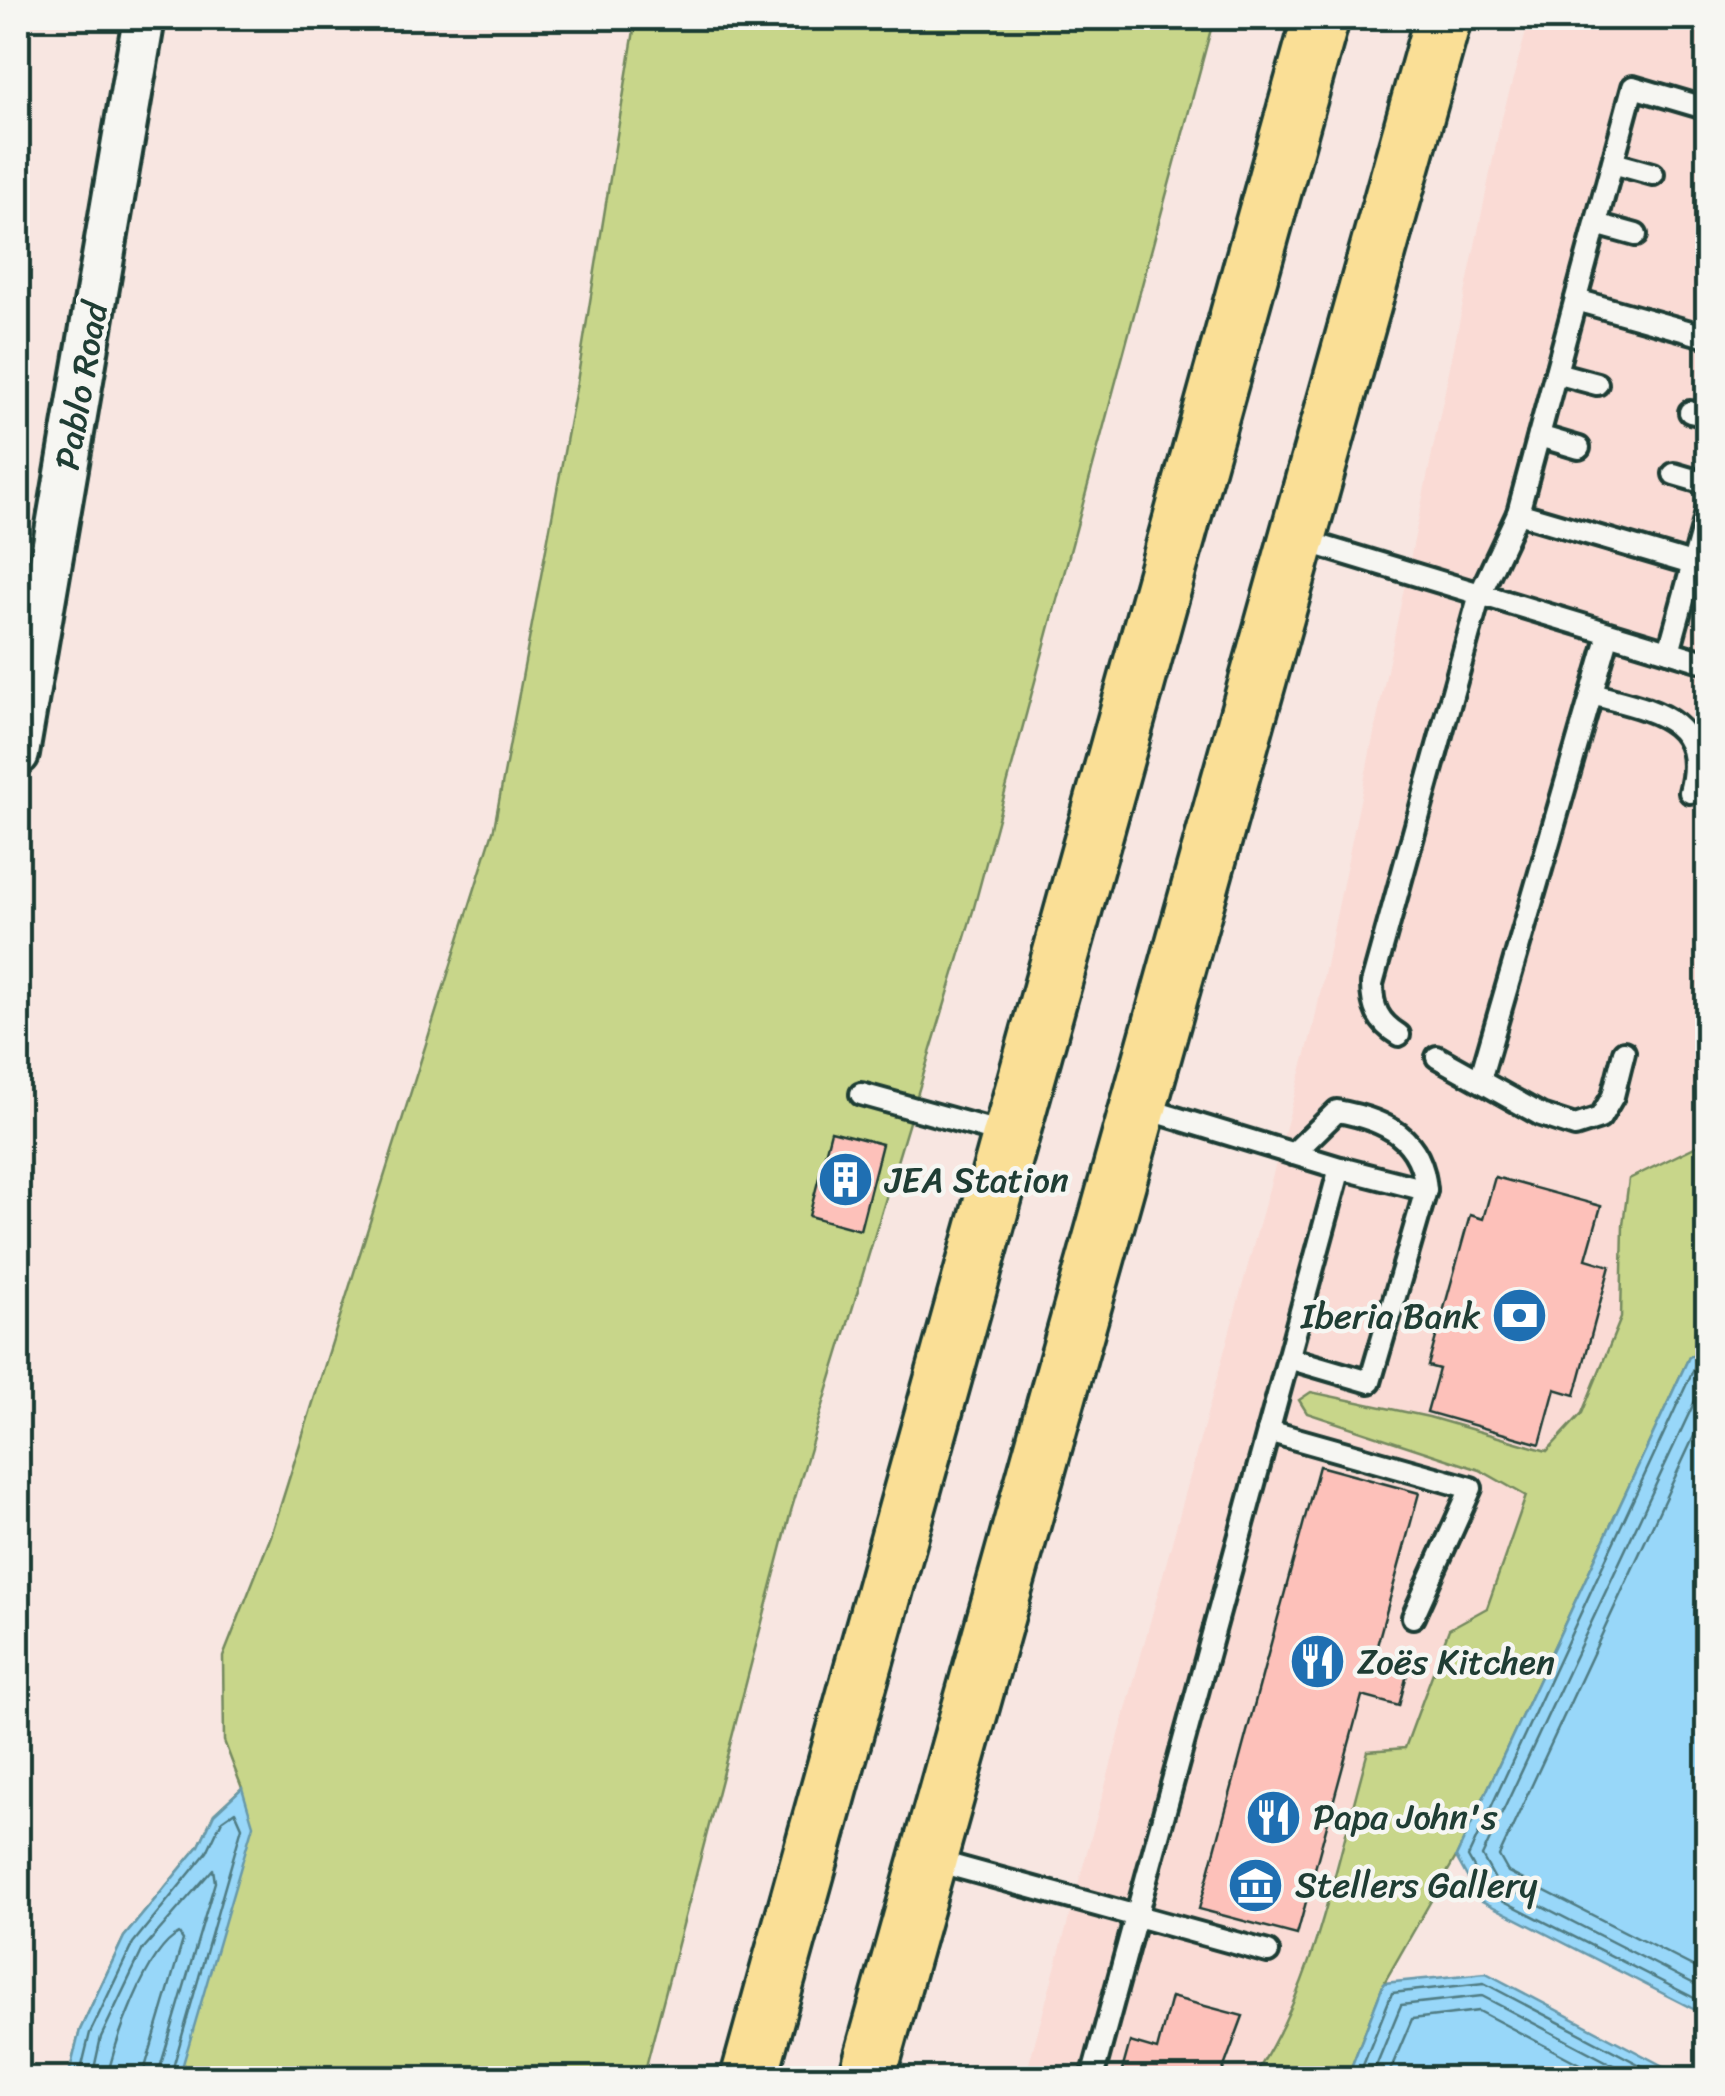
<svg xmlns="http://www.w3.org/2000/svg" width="1725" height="2096" font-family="Sriracha,sans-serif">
  <rect width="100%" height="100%" fill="#f8e6e1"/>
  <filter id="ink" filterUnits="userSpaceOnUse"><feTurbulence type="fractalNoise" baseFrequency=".01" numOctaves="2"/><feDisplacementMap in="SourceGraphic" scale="20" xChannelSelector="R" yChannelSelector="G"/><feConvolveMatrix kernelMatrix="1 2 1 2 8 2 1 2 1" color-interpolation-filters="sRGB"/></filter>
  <g filter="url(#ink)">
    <polygon fill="#fadbd5" points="1530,18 1707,18 1707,1128 1701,1144 1629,1180 1623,1225 1621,1318 1582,1413 1547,1451 1429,1417 1480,1470 1526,1496 1487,1609 1449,1629 1405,1748 1368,1751 1308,1961 1277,2043 1253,2078 1025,2078 1313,1028 1500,125"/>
    <g fill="#c8d68a" stroke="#748a5f" stroke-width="2.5">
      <polygon points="636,18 1214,18 973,911 791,1511 643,2078 68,2078 80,2030 124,1937 199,1846 214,1814 242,1788 224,1741 223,1657 271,1536 494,828 576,388"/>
      <path d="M1707 1141V1349L1689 1357 1456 1857 1384 1983 1347 2078H1253C1316 1984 1337 1859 1368 1751L1405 1748 1449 1629 1487 1608 1526 1496 1480 1470 1307 1413 1299 1400 1311 1392 1429 1417 1547 1451 1582 1413 1621 1318 1623 1225 1629 1179Z"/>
    </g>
    <g fill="#98d7f9" stroke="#6899aa" stroke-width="2.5">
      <polygon points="1707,1349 1707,2016 1480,1900 1456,1857 1689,1357"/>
      <polygon points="242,1788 253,1825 179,2078 68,2078 80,2030 124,1937 199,1846 214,1814"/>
      <polygon points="1486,1973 1686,2078 1347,2078 1384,1983"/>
    </g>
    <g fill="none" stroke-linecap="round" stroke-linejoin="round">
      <g stroke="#4f7b83" stroke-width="2.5">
        <polyline points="1708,1360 1695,1366 1468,1857 1488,1893 1708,2005"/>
        <polyline points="1708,1373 1482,1856 1497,1883 1708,1991"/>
        <polyline points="1708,1406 1499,1856 1508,1872 1708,1974"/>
        <polyline points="79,2078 90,2033 133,1943 207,1852 222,1820 235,1811 242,1827 170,2078"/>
        <polyline points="92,2078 101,2037 143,1949 213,1869 215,1882 157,2078"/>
        <path d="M107 2078C115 2043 146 1950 179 1934L183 1940 142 2078"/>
        <polyline points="1358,2078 1392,1993 1484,1983 1665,2078"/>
        <polyline points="1371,2078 1401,2005 1482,1996 1638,2078"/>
        <polyline points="1387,2078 1412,2019 1479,2011 1606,2078"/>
      </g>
    </g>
    <g fill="#fdc1ba" stroke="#1f3d34" stroke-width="2.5">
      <polygon points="831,1131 882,1144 860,1230 809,1216"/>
      <polygon points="1495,1177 1601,1206 1586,1259 1610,1266 1575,1395 1555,1389 1540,1444 1427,1412 1439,1369 1428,1366 1470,1215 1483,1219"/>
      <polygon points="1319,1466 1419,1493 1372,1664 1407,1674 1399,1706 1362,1696 1297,1935 1199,1909"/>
      <polygon points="1171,1997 1243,2016 1220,2078 1120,2078 1130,2042 1157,2050"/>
    </g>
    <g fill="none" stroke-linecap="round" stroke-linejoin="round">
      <defs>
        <g id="lane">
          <polyline points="1613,163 1653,174"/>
          <polyline points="1596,224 1636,235"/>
          <polyline points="1576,300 1708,337"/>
          <polyline points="1556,373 1597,384"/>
          <polyline points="1690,412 1708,416"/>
          <polyline points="1539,436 1579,448"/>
          <polyline points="1674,474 1708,484"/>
          <polyline points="1298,539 1708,663"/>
          <polyline points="1692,564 1518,513 1633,87 1708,109"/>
          <polyline points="1669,651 1708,509"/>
          <path d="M1592 694C1650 710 1710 717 1690 792"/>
          <path d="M1399 1035C1378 1022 1372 1008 1372 984L1480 594 1518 513"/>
          <polyline points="1437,1057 1541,1115 1575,1126 1600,1118 1613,1096 1624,1052"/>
          <polyline points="1480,1080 1609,634"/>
          <polyline points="861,1094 1009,1135"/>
          <polyline points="1340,1168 1426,1190"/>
          <path d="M1288 1358 1370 1382 1426 1190C1422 1138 1387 1120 1337 1111L1293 1154"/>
          <polyline points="1268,1431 1471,1488 1413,1617"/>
          <polyline points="932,1860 1268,1952"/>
          <polyline points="1092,2078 1340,1168 1140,1107"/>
        </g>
        <polyline id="street" points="18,754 144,18"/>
        <g id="primary">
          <polyline points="749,2078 1321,18"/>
          <polyline points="867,2078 1443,18"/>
        </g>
      </defs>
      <use href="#lane" stroke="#1f3d34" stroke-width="28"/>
      <use href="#street" stroke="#1f3d34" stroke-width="48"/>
      <use href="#primary" stroke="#1f3d34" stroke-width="62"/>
      <use href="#lane" stroke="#f6f6f2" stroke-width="20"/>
      <use href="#street" stroke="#f6f6f2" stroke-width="40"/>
      <use href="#primary" stroke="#fadf96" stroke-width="55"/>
    </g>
  </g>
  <defs>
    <symbol id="building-disc" viewBox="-11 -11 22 22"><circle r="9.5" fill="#1f6fb2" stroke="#f6f6f2"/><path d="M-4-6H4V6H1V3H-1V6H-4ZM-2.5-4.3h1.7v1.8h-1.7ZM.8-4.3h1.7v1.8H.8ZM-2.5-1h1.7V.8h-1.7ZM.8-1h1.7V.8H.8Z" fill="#fff"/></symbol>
    <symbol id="bank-disc" viewBox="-11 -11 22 22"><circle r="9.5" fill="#1f6fb2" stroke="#f6f6f2"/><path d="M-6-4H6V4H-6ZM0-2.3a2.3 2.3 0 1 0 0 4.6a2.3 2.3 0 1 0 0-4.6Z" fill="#fff"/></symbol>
    <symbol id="restaurant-disc" viewBox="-11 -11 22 22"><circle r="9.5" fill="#1f6fb2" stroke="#f6f6f2"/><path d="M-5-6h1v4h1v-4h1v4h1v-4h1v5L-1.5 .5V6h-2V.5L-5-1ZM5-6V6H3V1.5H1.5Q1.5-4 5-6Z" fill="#fff"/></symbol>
    <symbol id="museum-disc" viewBox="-11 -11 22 22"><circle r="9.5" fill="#1f6fb2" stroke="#f6f6f2"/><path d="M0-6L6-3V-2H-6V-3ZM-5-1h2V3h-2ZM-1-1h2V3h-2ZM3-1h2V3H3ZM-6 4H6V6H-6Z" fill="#fff"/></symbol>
  </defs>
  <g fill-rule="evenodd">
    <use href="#building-disc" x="814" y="1148" width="63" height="63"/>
    <use href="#bank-disc" x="1488" y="1284" width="63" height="63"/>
    <use href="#restaurant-disc" x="1286" y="1630" width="63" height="63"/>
    <use href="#restaurant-disc" x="1242" y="1786" width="63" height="63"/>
    <use href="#museum-disc" x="1224" y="1854" width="63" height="63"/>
  </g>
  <g text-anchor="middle" stroke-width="9" stroke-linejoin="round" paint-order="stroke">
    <g font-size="35" fill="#1f3d34" stroke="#f6f6f2">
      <text transform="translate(81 386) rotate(-80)" y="12">Pablo Road</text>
    </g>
    <g font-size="35" fill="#1f3d34" stroke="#f6f6f2" text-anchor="start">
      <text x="885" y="1192">JEA Station</text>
      <text x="1480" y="1328" text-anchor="end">Iberia Bank</text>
      <text x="1357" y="1674">Zoës Kitchen</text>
      <text x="1313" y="1829">Papa John's</text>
      <text x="1295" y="1897">Stellers Gallery</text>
    </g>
  </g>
  <rect width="1725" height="2096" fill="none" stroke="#f6f6f2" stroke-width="60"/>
  <rect x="30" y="30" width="1665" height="2036" fill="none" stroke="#1f3d34" stroke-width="4" filter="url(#ink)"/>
</svg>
